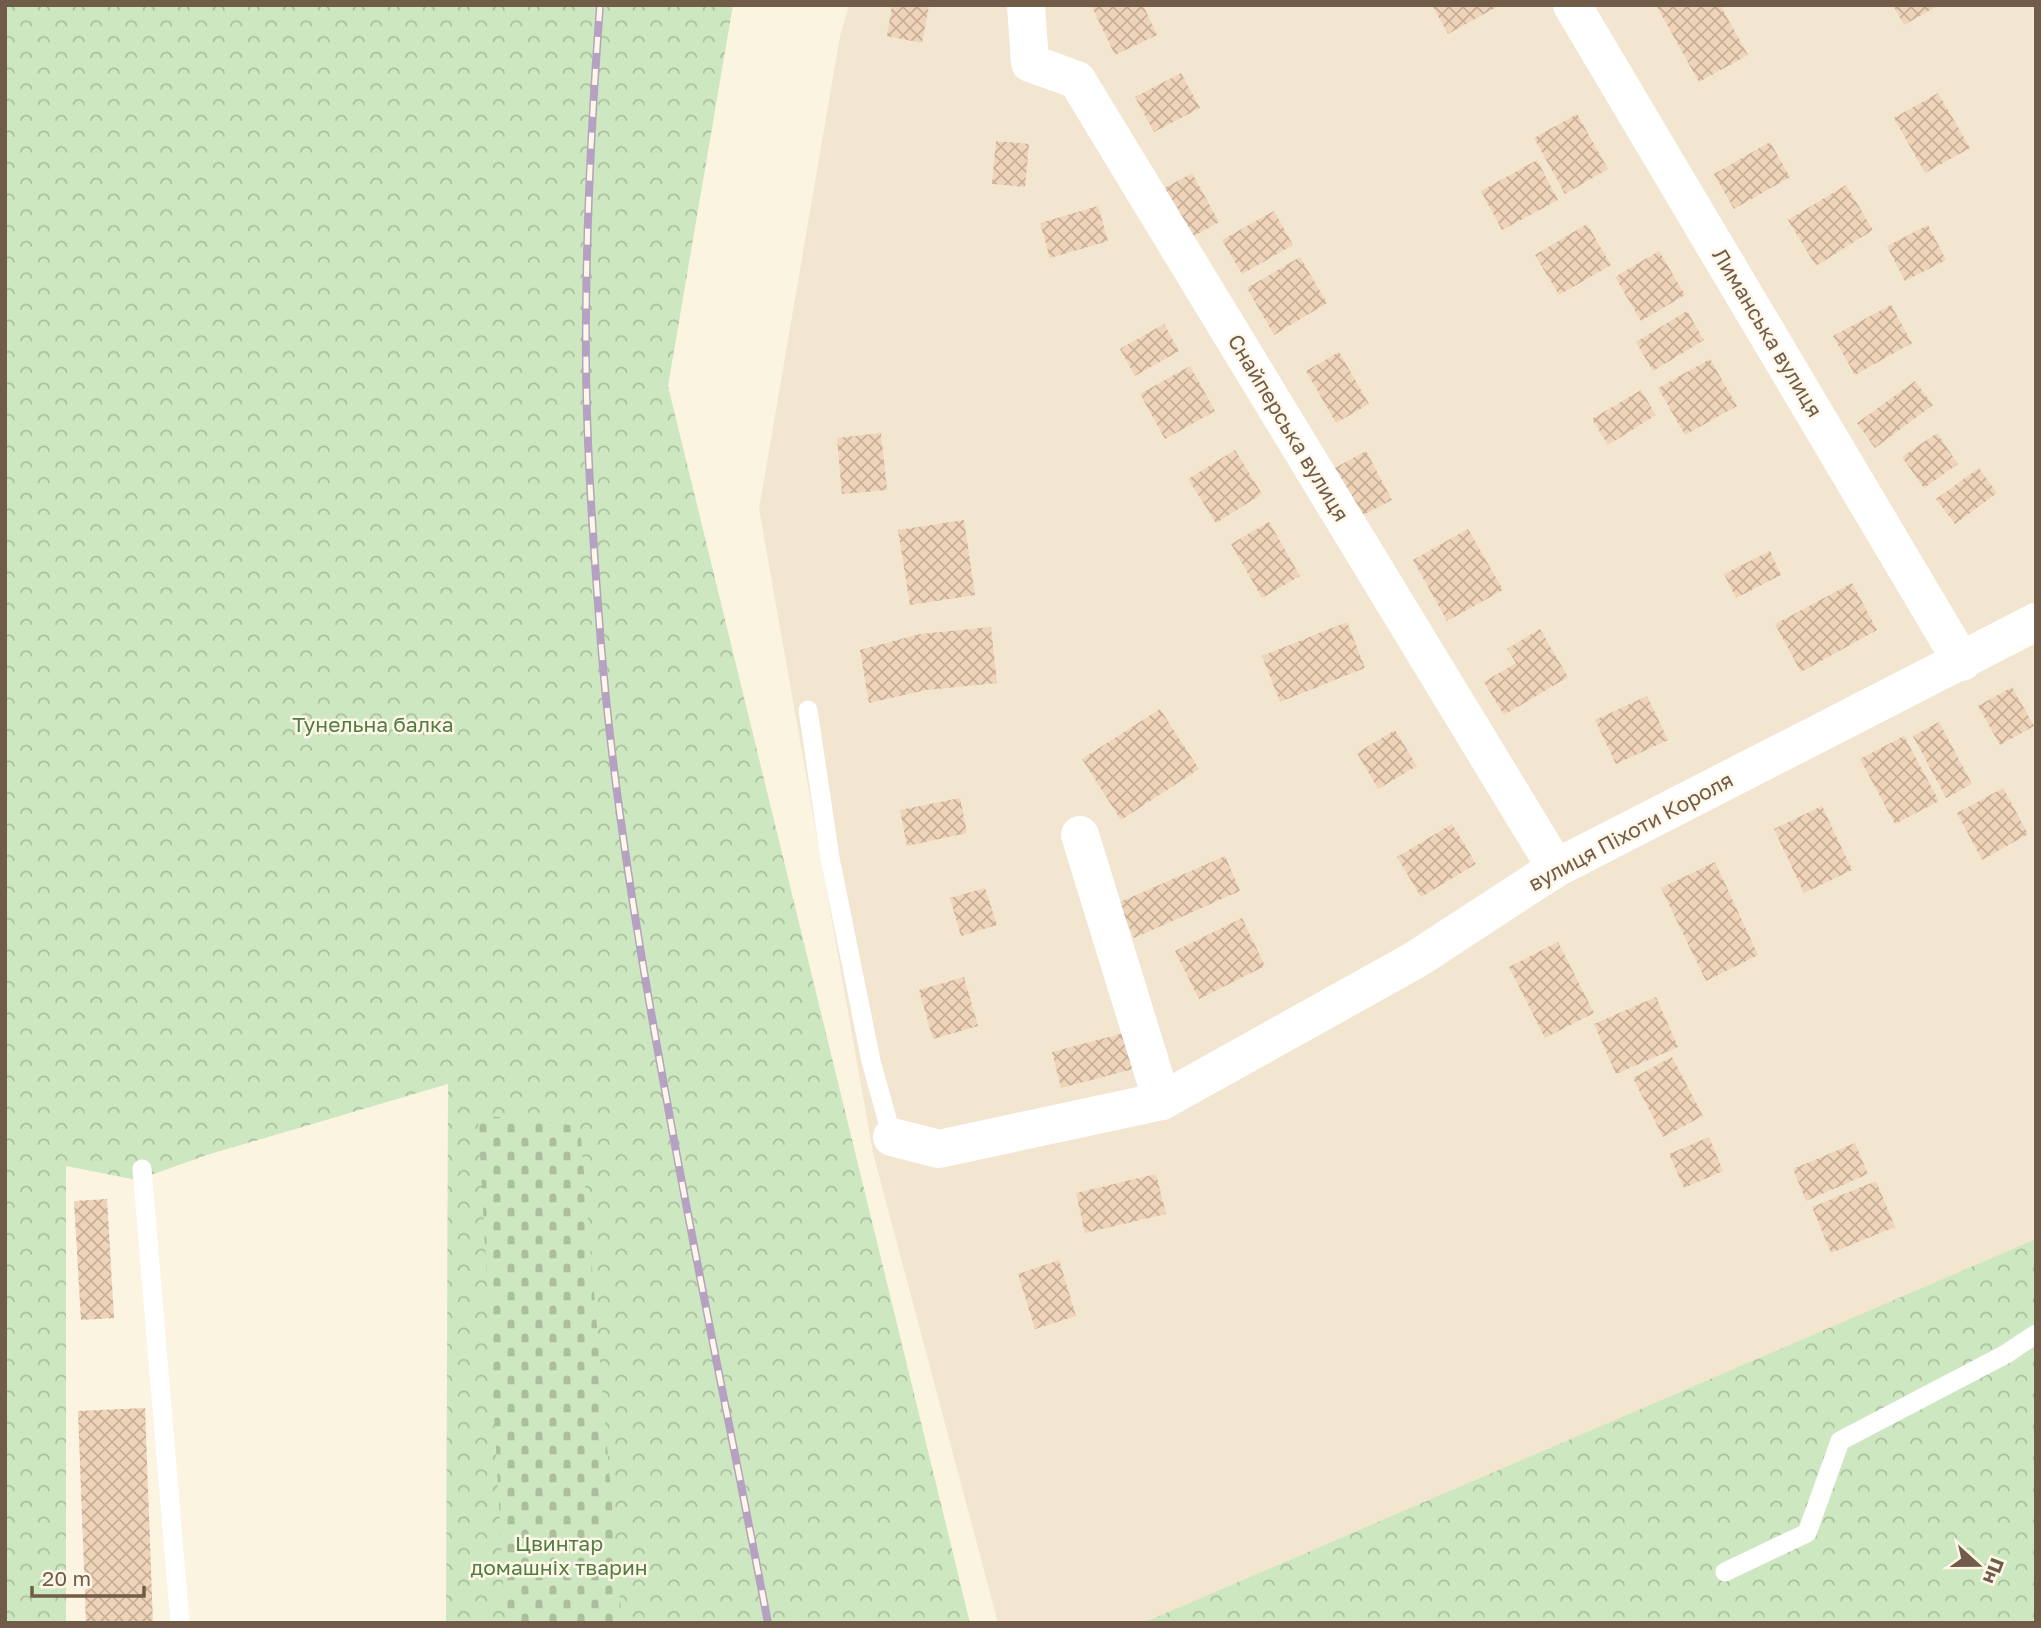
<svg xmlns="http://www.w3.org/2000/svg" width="2041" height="1628" font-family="'Golos Text',sans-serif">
  <defs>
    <pattern id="forest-crowns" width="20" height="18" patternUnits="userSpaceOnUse" patternTransform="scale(1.75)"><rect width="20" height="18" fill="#cde8c0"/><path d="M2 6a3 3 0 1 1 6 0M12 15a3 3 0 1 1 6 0" fill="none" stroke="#abbf9e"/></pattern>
    <pattern id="cemetery-stones" width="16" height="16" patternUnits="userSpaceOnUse" patternTransform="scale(1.75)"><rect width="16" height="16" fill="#cde8c0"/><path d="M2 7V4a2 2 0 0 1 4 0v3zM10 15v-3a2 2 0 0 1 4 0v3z" fill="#abbf9e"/></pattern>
    <pattern id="building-cross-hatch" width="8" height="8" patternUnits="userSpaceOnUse" patternTransform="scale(1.75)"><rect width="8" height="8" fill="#f0d4b9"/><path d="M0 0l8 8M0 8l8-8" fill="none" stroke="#c7af98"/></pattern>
  </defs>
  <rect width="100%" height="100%" fill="#fbf4e1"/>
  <polygon fill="#f3e6d0" points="849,5 2036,5 2036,1623 998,1623 873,1153 759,509 840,36"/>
  <g fill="url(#forest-crowns)">
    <polygon points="5,5 733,5 668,386 970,1623 446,1623 448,1084 207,1155 137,1180 66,1166 66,1623 5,1623"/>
    <polygon points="2036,1239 2036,1623 1143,1623"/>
  </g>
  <polygon fill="url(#cemetery-stones)" points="478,1115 580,1126 622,1623 513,1623 505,1616"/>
  <g fill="url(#building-cross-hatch)">
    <polygon points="892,5 929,5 922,43 887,36"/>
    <polygon points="1096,5 1143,5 1157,35 1115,55 1092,7"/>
    <polygon points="1432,5 1500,5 1448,34"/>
    <polygon points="1656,5 1720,5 1748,55 1699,82"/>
    <polygon points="1893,5 1939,5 1904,25"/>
    <polygon points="1181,73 1200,108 1154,132 1135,97"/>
    <polygon points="1938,93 1970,148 1925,173 1894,118"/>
    <polygon points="1577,114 1608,169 1565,194 1534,138"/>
    <polygon points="996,141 1029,144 1025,187 992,184"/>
    <polygon points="1770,142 1790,177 1734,209 1714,174"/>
    <polygon points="1537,160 1558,200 1502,230 1481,191"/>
    <polygon points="1192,173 1219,222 1185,241 1158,192"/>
    <polygon points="1846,185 1873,230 1816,266 1788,220"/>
    <polygon points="1098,206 1108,241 1050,258 1040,223"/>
    <polygon points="1274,211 1293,245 1242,274 1222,240"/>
    <polygon points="1587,224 1611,265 1559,295 1535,255"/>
    <polygon points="1928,225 1946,260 1905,281 1887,246"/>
    <polygon points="1659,251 1685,295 1641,321 1615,277"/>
    <polygon points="1300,257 1327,303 1274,335 1247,288"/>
    <polygon points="1891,305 1912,343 1855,375 1833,336"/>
    <polygon points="1687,311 1704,340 1653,371 1636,342"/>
    <polygon points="1164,324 1179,351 1135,376 1120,349"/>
    <polygon points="1339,352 1369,404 1336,423 1306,371"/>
    <polygon points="1710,359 1737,406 1685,435 1658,388"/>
    <polygon points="1190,366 1215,411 1165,439 1140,394"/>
    <polygon points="1915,381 1933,405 1875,448 1857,423"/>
    <polygon points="1641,390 1656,415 1608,445 1592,419"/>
    <polygon points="881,433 887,490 842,494 837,438"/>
    <polygon points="1937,433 1958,464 1924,488 1902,457"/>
    <polygon points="1235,450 1262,494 1216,523 1188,479"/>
    <polygon points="1366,451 1392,500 1357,518 1331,470"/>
    <polygon points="1979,468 1997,493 1955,524 1936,499"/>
    <polygon points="964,520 975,595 910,605 898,530"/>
    <polygon points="1269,522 1300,576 1262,598 1231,544"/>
    <polygon points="1468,529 1503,590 1447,621 1413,560"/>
    <polygon points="1770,551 1781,575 1736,598 1724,574"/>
    <polygon points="1852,583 1877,630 1801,672 1775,624"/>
    <polygon points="1347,622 1365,668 1280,702 1262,656"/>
    <polygon points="991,627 997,683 926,690 869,703 860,650 920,634"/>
    <polygon points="1540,629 1568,677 1504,715 1484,682 1516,663 1507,649"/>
    <polygon points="2012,687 2034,726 2000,745 1978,706"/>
    <polygon points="1647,696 1668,740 1616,764 1595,720"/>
    <polygon points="1160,709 1199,769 1121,820 1082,759"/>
    <polygon points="1939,722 1972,784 1946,798 1913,736"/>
    <polygon points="1395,730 1417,766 1378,789 1357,753"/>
    <polygon points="1904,736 1939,801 1895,824 1860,759"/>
    <polygon points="2003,788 2028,834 1982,860 1957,813"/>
    <polygon points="960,798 967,833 907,846 900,810"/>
    <polygon points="1822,806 1852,870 1804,893 1774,829"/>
    <polygon points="1452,824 1476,864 1421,897 1397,857"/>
    <polygon points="1225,856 1240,891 1134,938 1118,903"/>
    <polygon points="1715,862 1758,955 1706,981 1661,888"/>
    <polygon points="985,888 997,925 961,936 950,898"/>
    <polygon points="1242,918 1265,966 1199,999 1175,951"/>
    <polygon points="1558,942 1594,1013 1545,1038 1509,967"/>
    <polygon points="964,977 978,1026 933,1039 919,990"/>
    <polygon points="1656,997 1678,1047 1616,1074 1594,1024"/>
    <polygon points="1124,1033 1133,1069 1061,1088 1052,1052"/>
    <polygon points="1672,1057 1703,1116 1663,1137 1633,1078"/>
    <polygon points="1709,1137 1723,1171 1684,1188 1669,1154"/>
    <polygon points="1855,1143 1868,1174 1806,1201 1793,1169"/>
    <polygon points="1156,1174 1166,1214 1085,1233 1076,1193"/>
    <polygon points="1876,1181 1895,1227 1831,1253 1812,1207"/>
    <polygon points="107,1199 114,1318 81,1320 74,1201"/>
    <polygon points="1059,1260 1076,1316 1035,1329 1018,1274"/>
    <polygon points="145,1408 153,1623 86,1623 78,1411"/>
  </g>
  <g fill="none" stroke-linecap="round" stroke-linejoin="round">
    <g stroke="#fff" stroke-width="19">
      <polyline points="808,710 830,858 871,1061 892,1137"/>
      <polyline points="142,1169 180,1623"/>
      <polyline points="1725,1572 1807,1533 1840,1441 2006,1354 2036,1334"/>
    </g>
    <g stroke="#fff" stroke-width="38">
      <polyline points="1026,5 1030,63 1077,80 1556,868"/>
      <polyline points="1572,5 1962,662"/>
      <polyline points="1080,835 1162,1101"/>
      <polyline points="892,1137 939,1149 1162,1101 1415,960 1556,868 2036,622"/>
    </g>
    <defs>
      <path id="rail" d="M600 5C591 125 585 245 586 366 587 459 594 552 601 644 614 800 640 954 668 1107 699 1279 735 1451 768 1623"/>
    </defs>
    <use href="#rail" stroke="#b7a1c3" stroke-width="8"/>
    <use href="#rail" stroke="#fff7e7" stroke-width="5" stroke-dasharray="16" stroke-linecap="butt"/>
  </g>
  <g text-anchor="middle" stroke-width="5" stroke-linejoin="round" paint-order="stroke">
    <g font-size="21" fill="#715b49" stroke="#fff7e7">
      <text transform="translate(1767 333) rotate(59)" y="7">Лиманська вулиця</text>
      <text transform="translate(1288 428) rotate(59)" y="7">Снайперська вулиця</text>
      <text transform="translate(1631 832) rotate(-28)" y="7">вулиця Піхоти Короля</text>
    </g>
    <g font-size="21" fill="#507d44" stroke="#fff7e7">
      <text x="373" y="732">Тунельна балка</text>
      <text x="559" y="1551">Цвинтар<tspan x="559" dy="24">домашніх тварин</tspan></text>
    </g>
  </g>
  <rect width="2041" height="1628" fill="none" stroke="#715b49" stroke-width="14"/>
  <g transform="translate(1978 1565) rotate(111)" stroke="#fff7e7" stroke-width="5" paint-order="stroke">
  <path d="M0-5L12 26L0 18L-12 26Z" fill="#715b49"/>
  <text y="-10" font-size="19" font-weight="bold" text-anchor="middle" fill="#715b49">Пн</text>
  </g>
  <path d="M32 1586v10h112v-10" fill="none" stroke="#715b49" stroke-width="3.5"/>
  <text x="42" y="1586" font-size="21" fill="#715b49" stroke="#fff7e7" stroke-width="5" paint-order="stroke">20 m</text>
</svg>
